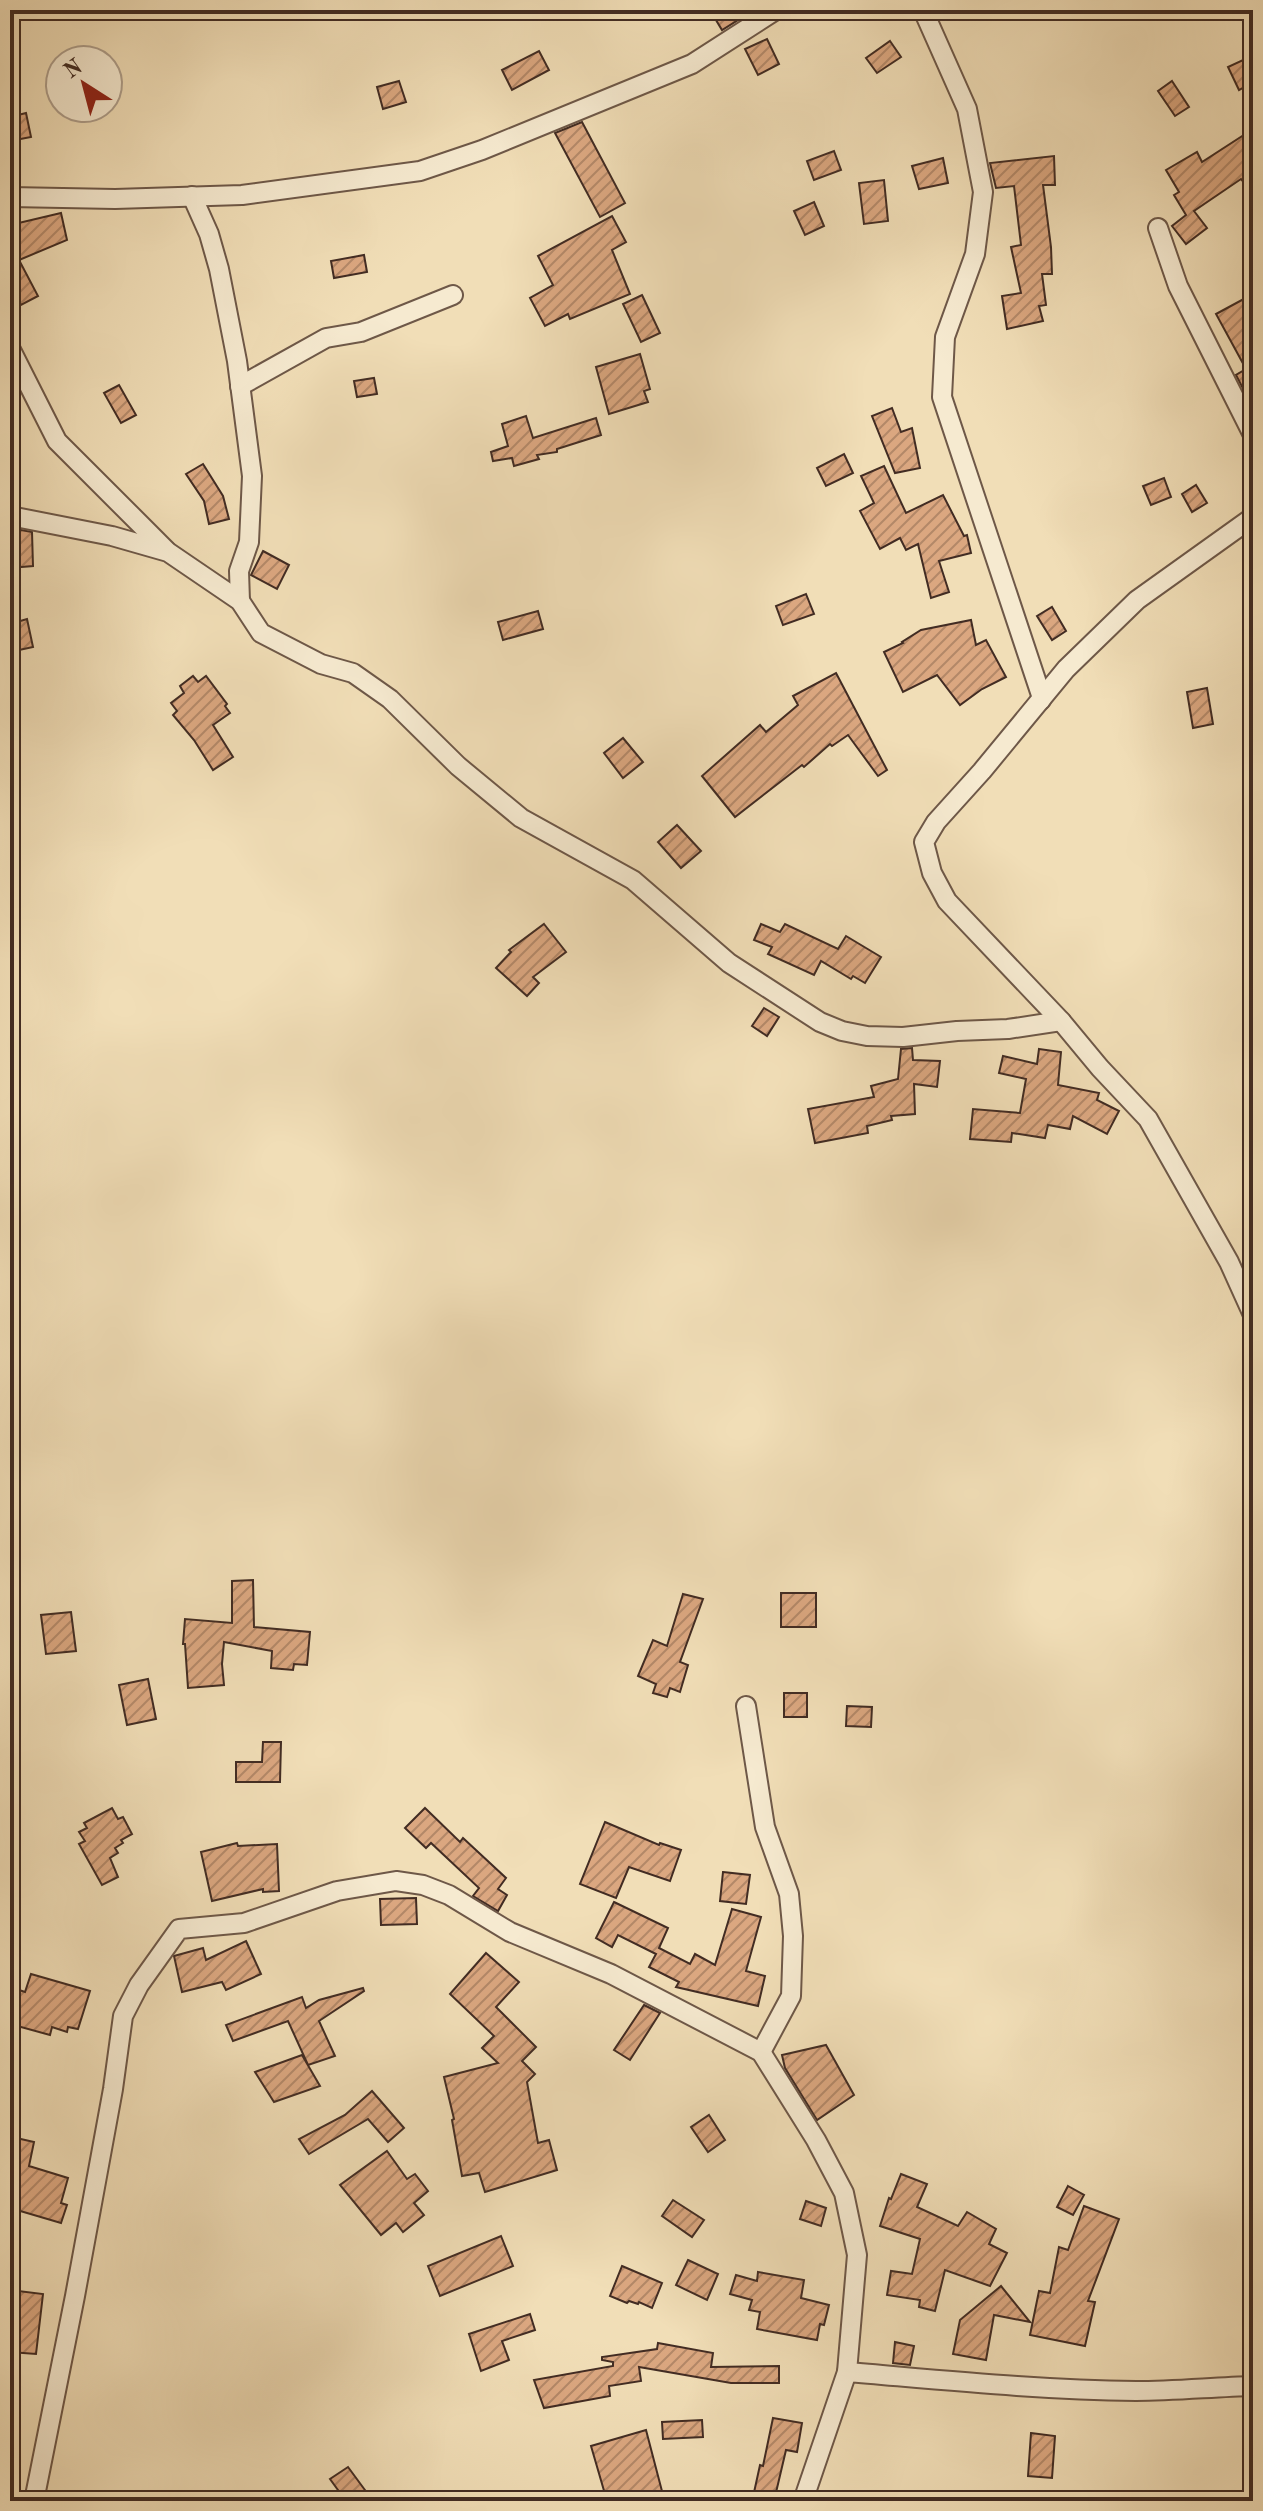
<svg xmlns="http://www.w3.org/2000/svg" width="1263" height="2511" font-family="'Old Standard TT',serif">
  <defs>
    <pattern id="building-hatch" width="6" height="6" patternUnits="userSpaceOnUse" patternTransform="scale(2)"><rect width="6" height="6" fill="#dba780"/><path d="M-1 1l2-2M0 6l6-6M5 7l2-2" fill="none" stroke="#b38868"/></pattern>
  </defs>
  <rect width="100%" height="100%" fill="#f1deb7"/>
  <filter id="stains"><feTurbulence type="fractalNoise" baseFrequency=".0025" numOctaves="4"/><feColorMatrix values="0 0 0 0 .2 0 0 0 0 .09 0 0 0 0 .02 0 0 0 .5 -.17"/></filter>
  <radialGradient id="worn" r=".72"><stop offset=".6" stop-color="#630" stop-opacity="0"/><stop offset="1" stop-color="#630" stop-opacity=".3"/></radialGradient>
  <g fill="url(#building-hatch)" stroke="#422c23" stroke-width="2">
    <polygon points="710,10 754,10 722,30"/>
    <polygon points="767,39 779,64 758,75 745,49"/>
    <polygon points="890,41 901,57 877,73 866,58"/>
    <polygon points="539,51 549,70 512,90 502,70"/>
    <polygon points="1243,60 1253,82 1239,90 1228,67"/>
    <polygon points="399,81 406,102 383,109 377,87"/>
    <polygon points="1172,81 1189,107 1175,116 1158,91"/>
    <polygon points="26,113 31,137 10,141 10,117"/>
    <polygon points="582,122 625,203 600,217 555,133"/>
    <polygon points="1253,129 1253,195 1241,179 1194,211 1207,228 1186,244 1172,226 1186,215 1174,195 1179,192 1166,170 1197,152 1202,162"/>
    <polygon points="834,151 841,170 814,180 807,161"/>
    <polygon points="1054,156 1055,185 1043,185 1051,247 1052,274 1042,274 1046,305 1039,306 1043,321 1007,329 1002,296 1021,293 1011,247 1021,245 1014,186 996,188 990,163"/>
    <polygon points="943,158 948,183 919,189 912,166"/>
    <polygon points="884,180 888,221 864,224 859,183"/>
    <polygon points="814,202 824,226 805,235 794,211"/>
    <polygon points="61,213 67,240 19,260 38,296 21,305 10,285 10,225"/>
    <polygon points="612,216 626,242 612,250 630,294 570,319 568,314 545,326 530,298 553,285 538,256"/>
    <polygon points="364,255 367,272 334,278 331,261"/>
    <polygon points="1253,294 1253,408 1236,375 1246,369 1216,314"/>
    <polygon points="642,295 660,333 641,342 623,304"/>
    <polygon points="640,354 650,389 644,391 648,402 609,414 596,367"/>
    <polygon points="374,378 377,394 357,397 354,381"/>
    <polygon points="119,385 136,415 121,423 104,393"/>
    <polygon points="892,408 901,432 912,428 920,468 895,473 872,416"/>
    <polygon points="526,416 533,438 596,418 601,435 557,449 557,452 537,455 539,459 514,466 512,458 493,461 491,452 508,446 502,424"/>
    <polygon points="844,454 853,473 826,486 817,468"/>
    <polygon points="203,464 223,496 229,519 209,524 204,501 186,474"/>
    <polygon points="884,466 906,513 943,495 964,536 967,535 971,553 939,561 949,592 931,598 918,544 906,550 900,538 880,549 860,511 874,503 861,476"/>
    <polygon points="1164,478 1171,497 1151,505 1143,486"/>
    <polygon points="1196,485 1207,503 1192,512 1182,494"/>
    <polygon points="10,528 32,532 33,566 10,568"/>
    <polygon points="263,551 289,565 277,589 251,575"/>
    <polygon points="806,594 814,614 783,625 776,606"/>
    <polygon points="1052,607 1066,631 1052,640 1037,616"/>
    <polygon points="538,611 543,629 503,640 498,622"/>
    <polygon points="27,619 33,647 10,652 10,624"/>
    <polygon points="971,620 976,645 986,640 1006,677 982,689 960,705 937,675 903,692 884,652 903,643 902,642 921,630"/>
    <polygon points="836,673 887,770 878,776 848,735 832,746 830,744 804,767 802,765 735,817 702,776 760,725 766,732 798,705 793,696"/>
    <polygon points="193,676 198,682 206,676 227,704 225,706 230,713 213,725 233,757 213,770 194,740 173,715 177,711 171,703 184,693 180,686"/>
    <polygon points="1207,688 1213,724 1193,728 1187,692"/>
    <polygon points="623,738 643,762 623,778 604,753"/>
    <polygon points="677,825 701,851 681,868 658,842"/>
    <polygon points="544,924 566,952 533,977 539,983 527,996 496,968 511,952 509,950"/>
    <polygon points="761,924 780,932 785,924 838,949 846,936 881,957 865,983 853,976 851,979 821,961 814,975 768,954 772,947 754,940"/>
    <polygon points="764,1008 779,1017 767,1036 752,1026"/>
    <polygon points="912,1048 913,1060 940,1061 937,1087 914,1084 915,1114 891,1116 892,1120 867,1126 868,1133 815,1143 808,1109 874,1097 871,1086 898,1079 901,1049"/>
    <polygon points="1039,1049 1061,1052 1058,1085 1099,1093 1097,1100 1119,1111 1107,1134 1073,1116 1070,1129 1048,1125 1045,1138 1012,1133 1011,1142 970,1139 973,1109 1020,1113 1026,1079 999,1073 1003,1056 1037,1064"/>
    <polygon points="253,1580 254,1627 310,1632 307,1665 294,1664 293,1670 271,1668 272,1651 224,1642 222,1664 224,1685 188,1688 185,1644 183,1644 185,1619 232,1623 232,1581"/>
    <rect x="781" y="1593" width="35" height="34"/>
    <polygon points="683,1594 703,1599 680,1662 688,1665 680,1692 670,1688 667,1697 653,1693 656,1684 638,1676 653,1640 667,1646"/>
    <polygon points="71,1612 76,1651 46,1654 41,1615"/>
    <polygon points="148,1679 156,1719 127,1725 119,1685"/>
    <rect x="784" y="1693" width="23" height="24"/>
    <polygon points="847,1706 872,1707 871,1727 846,1726"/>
    <polygon points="263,1742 281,1742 280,1782 236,1782 236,1762 262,1762"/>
    <polygon points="112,1808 118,1819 123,1817 132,1834 121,1840 123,1843 115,1848 118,1853 110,1858 118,1877 102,1885 79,1844 85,1841 79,1832 87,1828 84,1823"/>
    <polygon points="425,1808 460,1842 463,1838 506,1878 498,1889 507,1895 498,1911 473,1896 479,1888 431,1843 426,1848 405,1828"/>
    <polygon points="605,1822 659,1845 660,1843 681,1850 670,1881 629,1867 616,1898 580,1884"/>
    <polygon points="237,1843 238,1846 277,1844 279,1891 263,1892 263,1889 212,1901 201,1852"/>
    <polygon points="723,1872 750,1875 746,1904 720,1901"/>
    <polygon points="416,1898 417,1924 381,1925 380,1899"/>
    <polygon points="614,1902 668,1928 659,1948 690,1964 695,1954 715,1965 732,1909 761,1917 746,1971 765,1976 758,2006 676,1987 679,1982 649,1967 656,1954 618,1935 612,1947 596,1938"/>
    <polygon points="246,1941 261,1974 226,1990 222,1982 182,1992 174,1956 203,1948 206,1960"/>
    <polygon points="486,1953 519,1982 496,2007 536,2047 522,2061 535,2074 527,2082 538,2143 549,2140 557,2170 485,2192 479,2173 462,2176 452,2120 454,2119 444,2077 498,2063 482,2048 494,2036 450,1994"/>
    <polygon points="31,1974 90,1991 78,2029 68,2027 67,2032 52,2027 50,2035 10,2024 10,1987 25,1992"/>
    <polygon points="363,1988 364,1991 319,2021 335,2056 308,2065 288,2021 233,2041 226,2025 302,1997 306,2008 319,2000"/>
    <polygon points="644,2005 660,2013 630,2060 614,2050"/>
    <polygon points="826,2045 854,2095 817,2120 785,2068 782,2055"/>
    <polygon points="302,2055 320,2086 274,2102 255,2072"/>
    <polygon points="372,2091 404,2128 388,2142 368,2119 309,2154 299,2139 345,2115"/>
    <polygon points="709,2115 725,2140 708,2152 691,2127"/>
    <polygon points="12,2137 34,2142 29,2166 68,2178 61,2203 67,2205 61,2223 10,2208"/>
    <polygon points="387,2151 407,2179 415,2174 428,2191 414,2203 424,2215 403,2232 396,2223 381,2235 340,2185"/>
    <polygon points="901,2174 927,2184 917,2207 958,2226 967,2212 996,2229 989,2244 1007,2253 990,2286 945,2270 935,2311 919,2307 920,2300 887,2295 891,2271 912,2274 920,2239 880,2226 889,2198 891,2199"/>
    <polygon points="1068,2186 1084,2195 1073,2215 1057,2207"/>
    <polygon points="673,2200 704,2220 692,2237 662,2216"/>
    <polygon points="806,2201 826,2208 821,2226 800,2219"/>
    <polygon points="1084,2206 1119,2219 1088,2301 1095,2302 1085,2346 1030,2335 1039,2291 1050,2293 1059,2247 1068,2250"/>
    <polygon points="501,2236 513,2266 440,2296 428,2266"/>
    <polygon points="688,2260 718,2274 707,2300 676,2285"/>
    <polygon points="622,2266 662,2283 652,2308 639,2302 638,2304 629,2301 627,2303 610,2296"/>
    <polygon points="758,2272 804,2280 801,2298 829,2305 824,2325 820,2324 817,2340 757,2329 760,2312 749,2310 752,2300 730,2294 736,2275 757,2281"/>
    <polygon points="1001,2286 1030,2322 994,2315 986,2360 953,2354 960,2320"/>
    <polygon points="10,2290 43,2294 36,2354 10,2352"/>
    <polygon points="530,2314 535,2330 502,2341 509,2360 481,2371 469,2334"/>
    <polygon points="895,2342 914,2346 910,2365 893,2363"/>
    <polygon points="658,2343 713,2353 711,2367 779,2366 779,2383 731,2383 639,2367 641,2381 609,2386 610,2396 544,2408 534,2380 613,2366 613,2362 602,2360 602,2357 657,2349"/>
    <polygon points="773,2418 802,2423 797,2452 786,2450 774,2501 771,2501 753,2497 760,2465 763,2466"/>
    <polygon points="702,2420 703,2437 663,2439 662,2422"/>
    <polygon points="646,2430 663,2495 641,2501 607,2501 591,2446"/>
    <polygon points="1031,2433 1055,2436 1052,2478 1028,2476"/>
    <polygon points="348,2467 373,2501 346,2501 330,2479"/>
  </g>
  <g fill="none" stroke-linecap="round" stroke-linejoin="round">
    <defs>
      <g id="minor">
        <polyline points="923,10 967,109 983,192 975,254 945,337 942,397 1041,695 1041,700"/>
        <polyline points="192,196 209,234 219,269 237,361 252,476 249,542 239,571 240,601"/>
        <polyline points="10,197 115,199 242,195 420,171 482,150 692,64 776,10"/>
        <polyline points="1158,228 1178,286 1253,435"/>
        <polyline points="10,348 57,441 166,550"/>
        <polyline points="240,386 326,338 361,332 453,295"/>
        <polyline points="10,516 112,536 168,552 240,601 261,633 321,664 353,673 390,699 458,766 521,818 633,880 729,963 820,1022 842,1031 867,1036 903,1037 957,1031 1008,1029 1061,1021"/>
        <polyline points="1253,517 1137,600 1066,669 982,771 936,822 924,842 932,873 947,901 1061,1021 1100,1068 1148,1119 1229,1262 1253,1315"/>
        <polyline points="746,1706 765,1827 789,1894 793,1936 791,1996 761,2052"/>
        <path d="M847 2372C943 2380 1040 2390 1136 2391 1175 2391 1214 2387 1253 2386"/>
        <polyline points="34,2501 75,2296 113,2089 123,2016 139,1985 179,1929 244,1923 337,1891 396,1881 423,1885 449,1895 510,1932 611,1974 761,2052 816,2140 844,2193 857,2255 847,2372 803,2501"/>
      </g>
    </defs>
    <use href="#minor" stroke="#6e5848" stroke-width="22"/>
    <use href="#minor" stroke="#f6ead0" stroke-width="18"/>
  </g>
  <rect width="1263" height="2511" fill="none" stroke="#f1deb7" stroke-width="40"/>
  <rect x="12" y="12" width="1239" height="2487" fill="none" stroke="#422c23" stroke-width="4"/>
  <rect x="20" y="20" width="1223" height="2471" fill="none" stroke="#422c23" stroke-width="2"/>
  <g transform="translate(84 84) rotate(324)"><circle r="38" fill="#f6ead0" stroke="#ae9e8b" stroke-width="2"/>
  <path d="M0-6L14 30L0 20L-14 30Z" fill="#8f2418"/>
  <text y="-12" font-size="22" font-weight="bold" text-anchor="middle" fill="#422c23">N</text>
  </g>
  <rect width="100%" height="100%" filter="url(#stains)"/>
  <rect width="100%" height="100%" fill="url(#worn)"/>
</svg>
